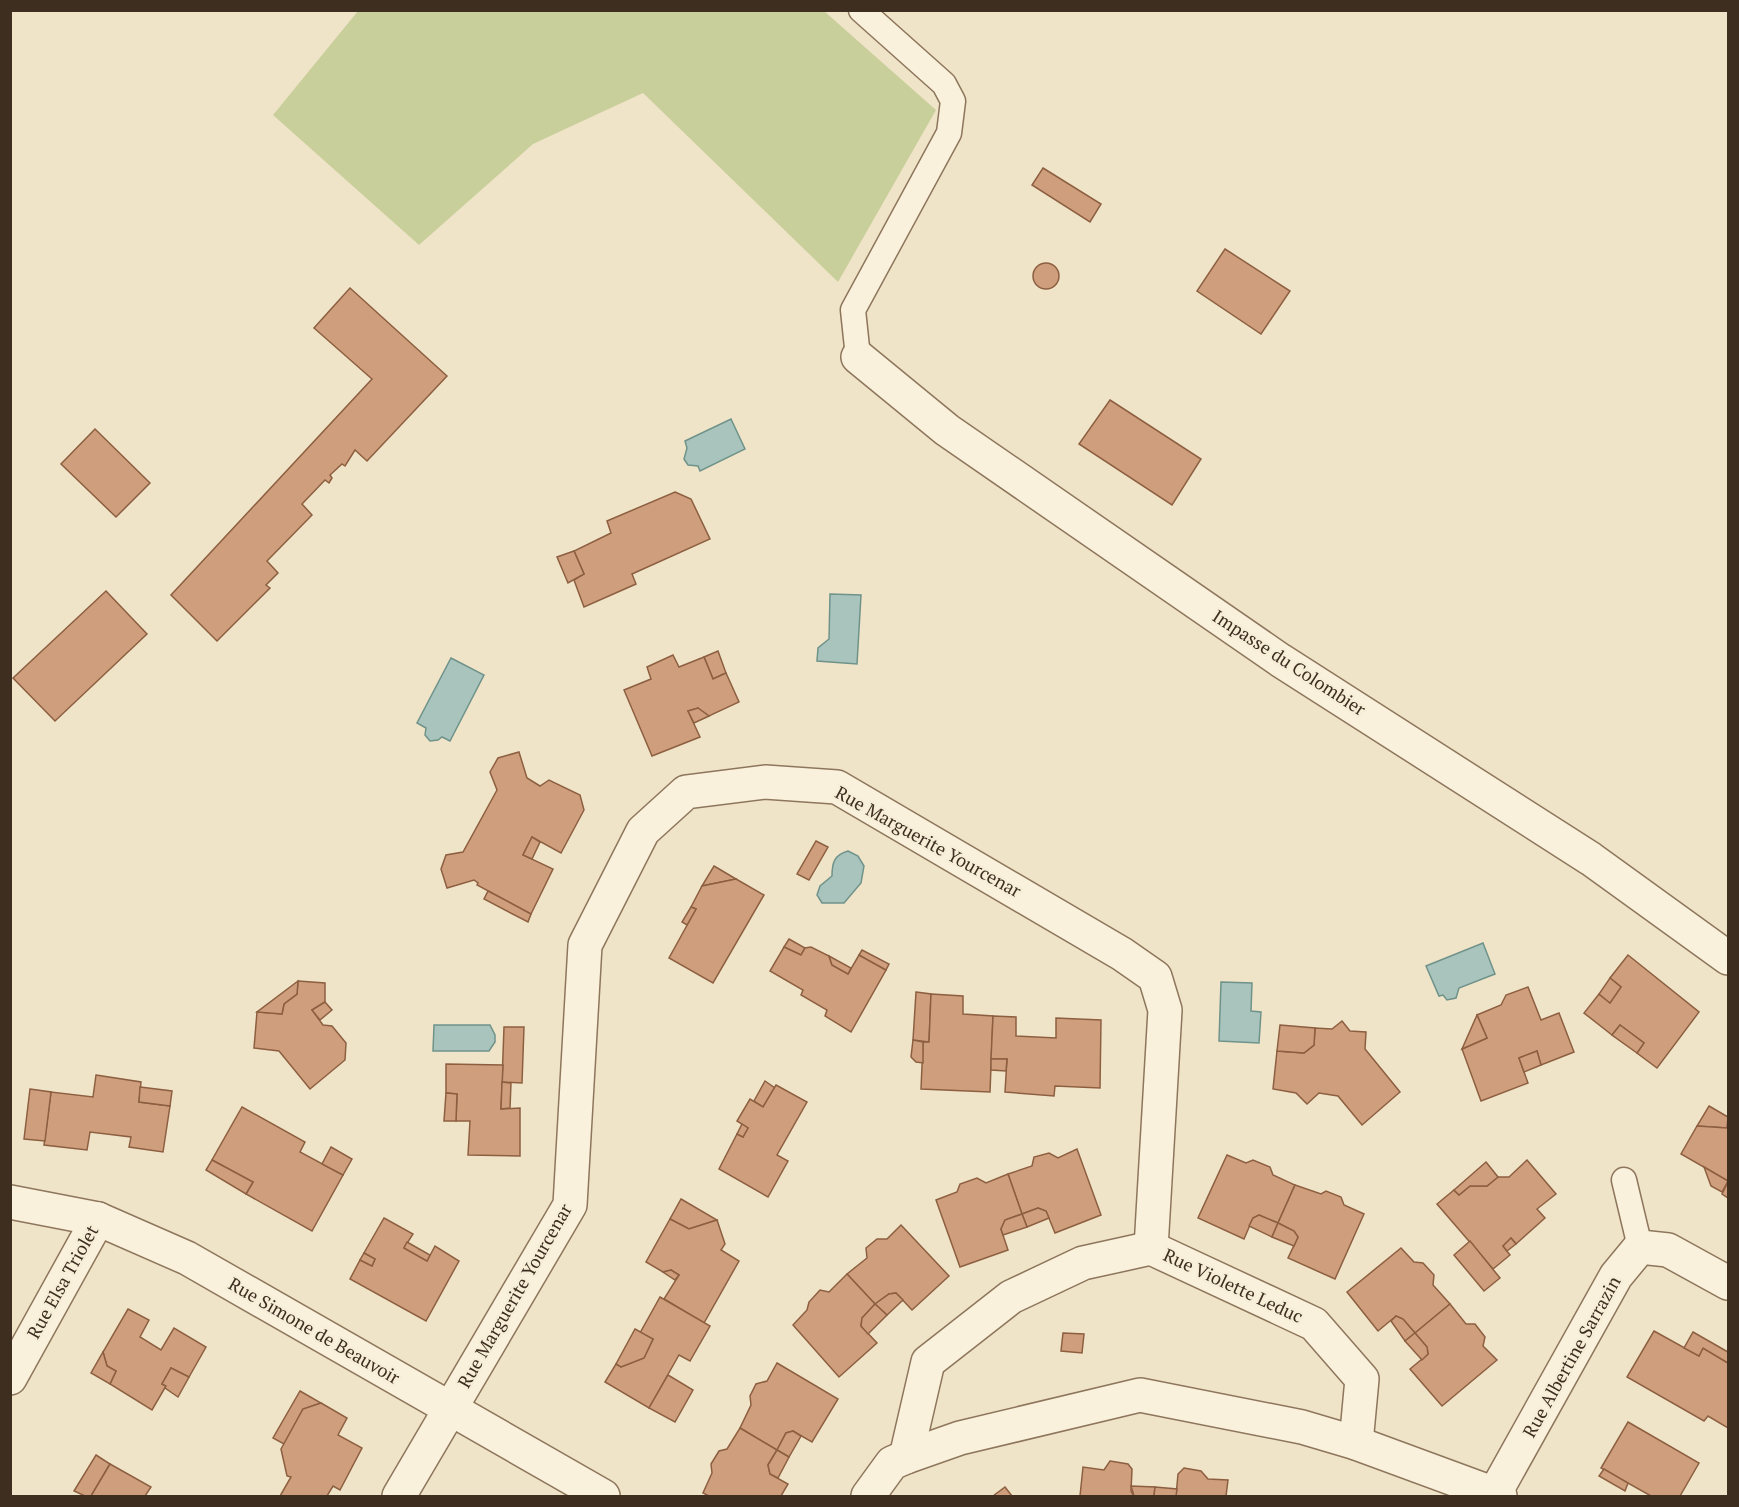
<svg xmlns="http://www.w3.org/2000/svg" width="1739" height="1507" font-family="'PT Serif',serif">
  <rect width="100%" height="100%" fill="#f0e4c8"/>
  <polygon fill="#c9cf9b" points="358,11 824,11 936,110 838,282 643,93 533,144 419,245 273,115"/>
  <g fill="#a9c4bc" stroke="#6f938a" stroke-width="1.5">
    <polygon points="731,419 745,449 700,471 698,466 688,465 684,459 687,448 685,441"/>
    <polygon points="830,594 861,595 857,664 817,661 818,648 829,639"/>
    <polygon points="451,658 484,675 450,741 442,737 438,740 430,741 425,735 426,728 417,723"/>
    <path d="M848 851 858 856 864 866 861 883 844 903H822L817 895 820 886 832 876C832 863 834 855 848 851Z"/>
    <polygon points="1483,943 1495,974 1459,988 1456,998 1447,1000 1443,995 1439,996 1426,966"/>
    <polygon points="1221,982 1252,983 1251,1011 1261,1012 1259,1043 1219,1041"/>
    <polygon points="434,1025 490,1025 495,1035 495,1042 489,1051 433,1051"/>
  </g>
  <g fill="#cf9f7d" stroke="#8d5f41" stroke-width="1.5">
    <polygon points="1043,168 1101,204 1090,222 1032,185"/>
    <polygon points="1225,249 1290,291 1261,334 1197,291"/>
    <circle cx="1046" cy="276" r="13"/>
    <polygon points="350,288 447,376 367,461 355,450 345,466 342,464 330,475 332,478 329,483 325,480 302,504 312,515 267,561 278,573 266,585 270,588 217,641 171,595 372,379 314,328"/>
    <polygon points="1110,400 1201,459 1172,505 1079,444"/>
    <polygon points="95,429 150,483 116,517 61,464"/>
    <polygon points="675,492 691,499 710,539 632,574 636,584 584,607 574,580 584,574 574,551 611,533 607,521"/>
    <polygon points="574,551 584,574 568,583 557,557"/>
    <polygon points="106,591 147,634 55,721 13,678"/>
    <polygon points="718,651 726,673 713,679 704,657"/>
    <polygon points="673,655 679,667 704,657 713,679 726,673 739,702 709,716 698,708 688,711 700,737 652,756 624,690 651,679 647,667"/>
    <polygon points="698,708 709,716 694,723 688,711"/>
    <polygon points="519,752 527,778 540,786 549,780 580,795 584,810 561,853 532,837 523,855 553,869 531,914 477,885 478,883 474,880 447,888 441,869 446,855 463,852 497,790 490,772 498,758"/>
    <polygon points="532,837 540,842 532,859 523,855"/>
    <polygon points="816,841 828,847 809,880 797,874"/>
    <polygon points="714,866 736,879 702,886"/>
    <polygon points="736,879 764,895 713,983 669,958 696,909 691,907 702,886"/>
    <polygon points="488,891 531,914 528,922 484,899"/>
    <polygon points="691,907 696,909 687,925 682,922"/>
    <polygon points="789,939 805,948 801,955 784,947"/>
    <polygon points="784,947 801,955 805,948 811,947 829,956 832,965 848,974 859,955 886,970 851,1032 825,1016 827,1010 801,995 803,990 770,971"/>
    <polygon points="862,950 889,964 886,970 859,955"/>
    <polygon points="1628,955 1699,1012 1657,1068 1637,1053 1644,1043 1620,1025 1612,1035 1584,1013 1599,994 1610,1003 1621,987 1610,978"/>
    <polygon points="829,956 851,968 848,974 832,965"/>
    <polygon points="1610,978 1621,987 1610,1003 1599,994"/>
    <polygon points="298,981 325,983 325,1002 312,1010 323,1025 332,1026 346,1043 345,1060 310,1089 279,1051 254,1048 257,1012 282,1014 284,1004 297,994"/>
    <polygon points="298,981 297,994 284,1004 282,1014 257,1012"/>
    <polygon points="1528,987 1541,1020 1559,1013 1574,1052 1541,1065 1537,1051 1519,1058 1528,1083 1481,1101 1462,1049 1487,1038 1477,1015 1501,1005 1506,995"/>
    <polygon points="916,992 931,994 929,1042 913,1040"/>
    <polygon points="931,994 963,996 963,1014 993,1016 990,1092 921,1089 923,1042 929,1042"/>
    <polygon points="325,1002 332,1010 320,1020 312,1010"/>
    <polygon points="1477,1015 1487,1038 1462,1049"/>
    <polygon points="993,1016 1016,1017 1016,1036 1056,1038 1056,1018 1101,1020 1100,1088 1055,1086 1054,1096 1005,1092 1007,1059 991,1059"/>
    <polygon points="1342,1021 1350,1031 1366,1032 1365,1049 1400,1092 1362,1125 1338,1096 1319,1093 1307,1104 1296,1093 1273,1089 1277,1051 1304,1053 1314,1045 1315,1028 1332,1029"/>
    <polygon points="1280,1025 1315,1028 1314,1045 1304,1053 1277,1051"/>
    <polygon points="1620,1025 1644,1043 1637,1053 1612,1035"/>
    <polygon points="504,1027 524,1027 522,1083 502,1082"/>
    <polygon points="913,1040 923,1042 923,1063 916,1062 911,1057"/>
    <polygon points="1537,1051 1541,1065 1524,1072 1519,1058"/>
    <polygon points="991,1059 1007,1059 1006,1071 991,1070"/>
    <polygon points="446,1064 503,1065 501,1109 520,1108 520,1156 468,1155 470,1121 456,1121 457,1094 446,1093"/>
    <polygon points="96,1075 141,1082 139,1102 170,1106 163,1152 129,1147 131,1137 90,1132 87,1150 44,1145 51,1092 93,1097"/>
    <polygon points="765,1081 775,1088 763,1107 754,1101"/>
    <polygon points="502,1082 511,1083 510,1108 501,1109"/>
    <polygon points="776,1085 807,1102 777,1155 788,1161 768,1197 719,1169 737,1134 743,1137 748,1128 737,1121 750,1099 763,1107"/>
    <polygon points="140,1087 172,1091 170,1106 139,1102"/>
    <polygon points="30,1089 51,1092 45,1141 24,1139"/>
    <polygon points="446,1093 457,1094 456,1121 444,1121"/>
    <polygon points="1709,1106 1728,1117 1727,1128 1697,1126"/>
    <polygon points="242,1107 305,1142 300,1152 343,1175 312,1231 246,1194 253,1182 212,1160"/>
    <polygon points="742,1124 748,1128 743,1137 737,1134"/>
    <polygon points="1697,1126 1727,1128 1728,1126 1728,1181 1681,1154"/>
    <polygon points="331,1147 352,1159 343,1175 322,1164"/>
    <polygon points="1077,1149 1101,1215 1055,1233 1046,1211 1038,1208 1022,1214 1008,1174 1032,1166 1034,1157 1049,1153 1058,1158"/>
    <polygon points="1227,1155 1246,1163 1253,1160 1270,1167 1273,1175 1295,1185 1278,1223 1259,1215 1253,1218 1244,1239 1198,1218"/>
    <polygon points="212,1160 253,1182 246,1194 206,1170"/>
    <polygon points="1527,1160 1556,1194 1537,1209 1545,1218 1516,1244 1511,1238 1503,1246 1510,1255 1493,1269 1437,1204 1454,1190 1459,1195 1470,1186 1487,1186 1498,1177 1509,1177"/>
    <polygon points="1486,1162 1498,1177 1487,1186 1470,1186 1459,1195 1454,1190"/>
    <polygon points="1704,1167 1728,1181 1722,1192 1711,1186"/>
    <polygon points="1008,1174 1022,1214 1005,1220 1001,1229 1008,1250 960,1267 936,1200 957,1192 960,1184 977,1178 986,1183"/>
    <polygon points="1728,1182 1728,1198 1722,1194"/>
    <polygon points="1295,1185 1321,1194 1326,1191 1341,1197 1344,1205 1364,1214 1335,1279 1288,1258 1298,1237 1294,1231 1278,1223"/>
    <polygon points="681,1199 717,1220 689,1229 670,1219"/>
    <polygon points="1038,1208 1046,1211 1049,1218 1027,1227 1022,1214"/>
    <polygon points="1022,1214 1027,1227 1003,1235 1001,1229 1005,1220"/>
    <polygon points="1259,1215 1278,1223 1272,1237 1249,1226 1253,1218"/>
    <polygon points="384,1218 413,1234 404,1248 427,1261 435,1246 459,1261 426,1321 350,1279 360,1260 372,1266 375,1259 364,1253"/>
    <polygon points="670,1219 689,1229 717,1220 725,1244 721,1250 739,1261 704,1323 664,1299 679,1275 671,1270 663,1272 646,1262"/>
    <polygon points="1278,1223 1294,1231 1298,1237 1294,1246 1272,1237"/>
    <polygon points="901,1225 949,1276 912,1310 896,1293 889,1294 875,1304 847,1274 867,1258 866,1248 877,1239 887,1239"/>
    <polygon points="1511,1238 1516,1244 1507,1251 1503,1246"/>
    <polygon points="1470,1241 1500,1278 1484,1291 1454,1255"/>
    <polygon points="407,1242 430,1255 427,1261 404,1248"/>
    <polygon points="1401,1248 1414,1262 1423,1263 1434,1275 1433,1285 1450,1304 1415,1333 1403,1319 1396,1316 1378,1331 1347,1292"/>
    <polygon points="364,1253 375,1259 372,1266 360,1260"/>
    <polygon points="671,1270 679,1275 675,1280 663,1272"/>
    <polygon points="847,1274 875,1304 862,1318 861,1326 877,1343 839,1377 793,1325 807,1310 809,1302 820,1290 829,1292"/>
    <polygon points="896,1293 903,1300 887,1315 875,1304 889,1294"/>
    <polygon points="660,1297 710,1326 690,1361 679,1355 649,1408 605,1382 616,1364 621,1367 644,1358 653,1339 640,1333"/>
    <polygon points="875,1304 887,1315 868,1334 861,1326 862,1318"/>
    <polygon points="1450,1304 1466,1324 1475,1324 1485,1337 1483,1346 1497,1360 1442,1406 1410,1369 1428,1354 1427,1347 1415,1333"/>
    <polygon points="128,1309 149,1320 140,1337 161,1350 174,1328 206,1347 189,1377 171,1368 162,1384 166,1386 152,1410 110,1384 116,1371 107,1366 103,1352"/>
    <polygon points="1396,1316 1403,1319 1415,1333 1405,1341 1391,1321"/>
    <polygon points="635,1329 653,1339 644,1358 621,1367 616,1364"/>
    <polygon points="1654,1331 1699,1356 1703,1348 1728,1363 1728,1428 1708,1416 1704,1421 1627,1377"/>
    <polygon points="1693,1332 1728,1352 1728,1363 1703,1348 1699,1356 1684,1348"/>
    <polygon points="1063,1333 1084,1334 1082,1353 1061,1351"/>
    <polygon points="1415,1333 1427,1347 1428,1354 1422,1360 1405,1341"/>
    <polygon points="103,1352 107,1366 116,1371 110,1384 91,1373"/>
    <polygon points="777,1363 838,1399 812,1442 793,1431 786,1433 777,1450 740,1428 751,1405 750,1396 756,1384 767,1381"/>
    <polygon points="171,1368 189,1377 178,1397 165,1388 166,1386 162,1384"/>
    <polygon points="668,1375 693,1390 675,1422 649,1408"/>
    <polygon points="300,1391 321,1403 303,1409 284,1444 273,1438"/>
    <polygon points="321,1403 347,1418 338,1435 362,1448 340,1490 333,1486 327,1496 280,1496 291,1477 287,1476 281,1449 303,1409"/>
    <polygon points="1628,1422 1699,1463 1680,1496 1651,1496 1601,1468"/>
    <polygon points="740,1428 777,1450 768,1465 770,1474 788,1484 781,1496 709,1496 703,1493 712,1473 711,1464 719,1451 727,1449"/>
    <polygon points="793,1431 801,1436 789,1457 777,1450 786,1433"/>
    <polygon points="777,1450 789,1457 778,1478 770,1474 768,1465"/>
    <polygon points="96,1455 110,1464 91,1496 85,1496 74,1491"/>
    <polygon points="1110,1461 1128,1464 1132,1469 1131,1491 1134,1496 1080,1496 1083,1467 1104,1470"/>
    <polygon points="110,1464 151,1487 145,1496 91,1496"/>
    <polygon points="1184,1468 1201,1471 1208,1479 1228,1480 1226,1496 1176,1496 1178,1474"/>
    <polygon points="1604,1469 1628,1483 1625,1491 1599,1476"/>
    <polygon points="1131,1486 1155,1487 1154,1496 1134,1496"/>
    <polygon points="1005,1487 1012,1496 993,1496"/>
    <polygon points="1155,1487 1177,1489 1176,1496 1154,1496"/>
  </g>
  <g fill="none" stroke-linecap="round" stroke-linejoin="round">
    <defs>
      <g id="service">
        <polyline points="858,357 853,310 949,133 953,101 944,84 861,10"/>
        <polyline points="1624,1180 1640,1247"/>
      </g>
      <g id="minor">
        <polyline points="858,357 947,430 1280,660 1591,859 1728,958"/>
        <polyline points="10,1202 98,1219 187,1258 603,1496"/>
        <polyline points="10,1378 98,1219"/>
        <polyline points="906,1457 928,1362 1011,1297 1083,1263 1151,1248 1314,1324 1362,1379 1356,1443"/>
        <polyline points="1495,1493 1616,1276 1640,1247 1668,1250 1728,1283"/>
        <polyline points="399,1496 570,1205 585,945 643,831 686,792 765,782 837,787 1122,954 1155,977 1165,1010 1151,1248"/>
        <polyline points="868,1496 892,1463 906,1457 960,1438 1140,1395 1302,1427 1356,1443 1500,1496"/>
      </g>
    </defs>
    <use href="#service" stroke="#8d765c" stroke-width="27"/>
    <use href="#minor" stroke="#8d765c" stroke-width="36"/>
    <use href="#service" stroke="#faf1dc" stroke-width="24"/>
    <use href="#minor" stroke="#faf1dc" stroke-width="33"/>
  </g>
  <g text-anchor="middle" stroke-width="5" stroke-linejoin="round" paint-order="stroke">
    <g font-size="18" fill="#3d2e20" stroke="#f7eed8">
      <text transform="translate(1289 663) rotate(33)" y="6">Impasse du Colombier</text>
      <text transform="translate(928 842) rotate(29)" y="6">Rue Marguerite Yourcenar</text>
      <text transform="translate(63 1282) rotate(-61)" y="6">Rue Elsa Triolet</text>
      <text transform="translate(1233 1286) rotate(25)" y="6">Rue Violette Leduc</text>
      <text transform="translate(515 1296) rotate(-60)" y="6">Rue Marguerite Yourcenar</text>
      <text transform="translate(314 1331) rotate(30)" y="6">Rue Simone de Beauvoir</text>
      <text transform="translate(1572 1357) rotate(-61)" y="6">Rue Albertine Sarrazin</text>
    </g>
  </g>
  <rect width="1739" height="1507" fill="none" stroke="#3d2e20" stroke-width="24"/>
</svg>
